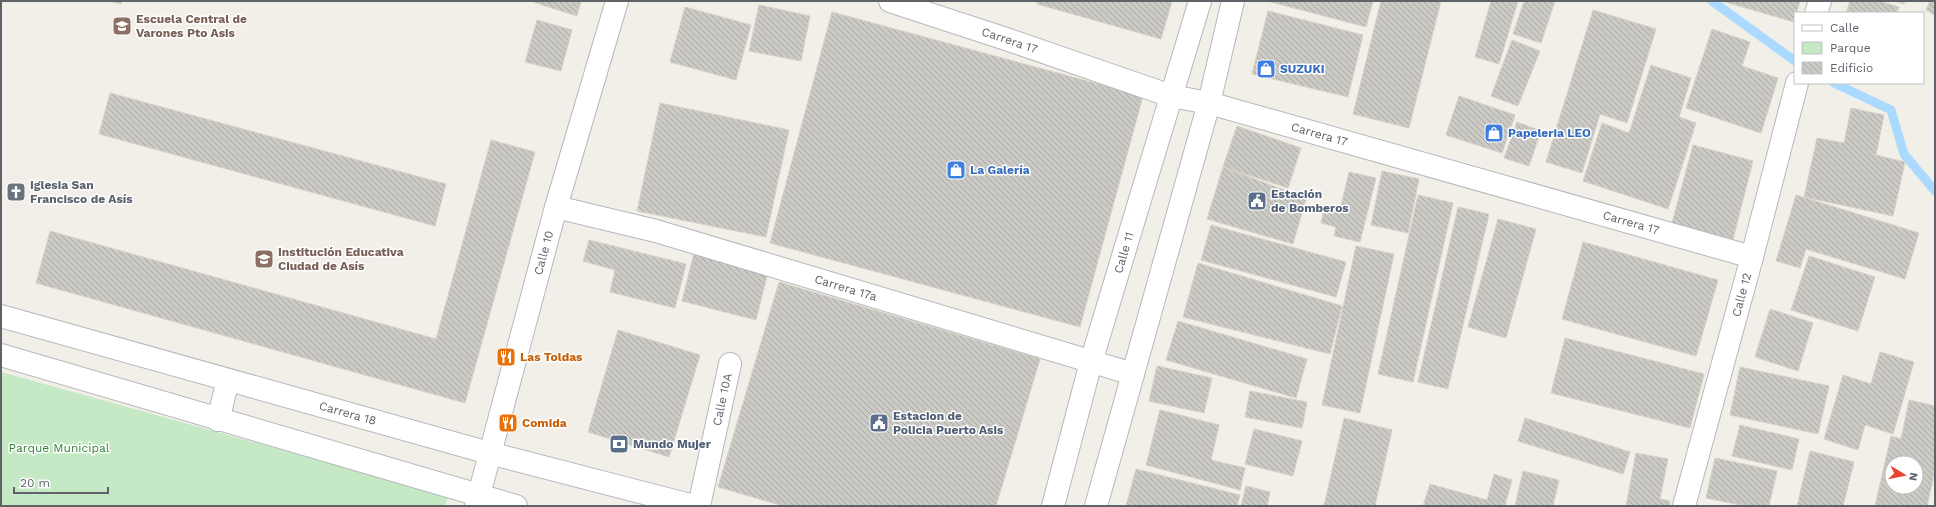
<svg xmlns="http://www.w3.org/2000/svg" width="1936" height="507" font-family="'Work Sans',sans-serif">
  <defs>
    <pattern id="building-back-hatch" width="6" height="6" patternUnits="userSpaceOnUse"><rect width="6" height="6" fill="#cccac5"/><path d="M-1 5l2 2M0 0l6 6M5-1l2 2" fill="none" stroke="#a9a8a4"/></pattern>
  </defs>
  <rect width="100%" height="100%" fill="#f1efe8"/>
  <polygon fill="#c5e8c5" points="1,372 448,496 445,506 1,506"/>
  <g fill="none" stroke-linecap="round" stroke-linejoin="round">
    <g stroke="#aadaff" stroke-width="9">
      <polyline points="1712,1 1795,61"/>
      <polyline points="1834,83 1891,110 1904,154 1935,191"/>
    </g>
  </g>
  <g fill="url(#building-back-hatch)" stroke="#d6d1c6" fill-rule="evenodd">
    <polygon points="110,1 122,1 121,4"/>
    <polygon points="533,1 581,1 577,16 533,2"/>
    <polygon points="1037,1 1172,1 1161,39 1037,4"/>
    <polygon points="1267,1 1373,1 1366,27"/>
    <polygon points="1381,1 1441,1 1409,128 1353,114"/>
    <polygon points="1491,1 1518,1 1499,64 1475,57"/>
    <polygon points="1524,1 1555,1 1541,43 1513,34"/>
    <polygon points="1722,1 1800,1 1794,22"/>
    <polygon points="1850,1 1879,1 1899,7 1897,13 1846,13"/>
    <polygon points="1895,1 1905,1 1904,4"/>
    <polygon points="1930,1 1935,1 1935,15 1926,10"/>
    <polygon points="759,5 810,16 801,61 749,51"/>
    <polygon points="685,7 751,25 736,80 670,62"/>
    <polygon points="1593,10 1656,29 1627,123 1600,114 1582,173 1546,162"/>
    <polygon points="1268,11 1363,35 1348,97 1252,74"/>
    <polygon points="832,12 1143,96 1080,327 770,243"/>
    <polygon points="537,20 572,30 561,71 525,62"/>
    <polygon points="1712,29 1750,42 1742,66 1778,78 1761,133 1686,108"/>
    <polygon points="1512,40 1540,51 1518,106 1491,96"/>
    <polygon points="1651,65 1691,78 1679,117 1696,123 1668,209 1583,181 1602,123 1629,133"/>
    <polygon points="110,93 446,184 435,226 99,134"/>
    <polygon points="1459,96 1515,115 1502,153 1446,135"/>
    <polygon points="660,103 789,130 766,237 637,211"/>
    <polygon points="1851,108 1884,115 1876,155 1905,162 1893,216 1804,197 1817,138 1844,143"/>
    <polygon points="1517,122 1541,131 1529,166 1504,158"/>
    <polygon points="1237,126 1301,148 1288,188 1223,167"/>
    <polygon points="491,140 535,152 465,403 36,283 50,231 436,339"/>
    <polygon points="1693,145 1753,161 1733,239 1672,223"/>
    <polygon points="1223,167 1287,191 1307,196 1293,244 1207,219"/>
    <polygon points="1382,171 1419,179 1408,233 1371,225"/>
    <polygon points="1349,172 1376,178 1360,242 1334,236 1336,227 1321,223 1325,206 1340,210"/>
    <polygon points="1418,195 1453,203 1413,382 1378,374"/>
    <polygon points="1796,195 1919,233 1905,279 1806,249 1800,268 1776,261"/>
    <polygon points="1458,207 1489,214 1448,389 1418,382"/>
    <polygon points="1498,219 1536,229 1506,338 1468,327"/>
    <polygon points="1211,225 1346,262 1336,297 1201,260"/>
    <polygon points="589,240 686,264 675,308 610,292 615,270 583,261"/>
    <polygon points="1583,242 1718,280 1696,356 1562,319"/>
    <polygon points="1356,246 1394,254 1360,413 1322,405"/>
    <polygon points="694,253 768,272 756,320 682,301"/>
    <polygon points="1809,256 1875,277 1858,331 1791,310"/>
    <polygon points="1198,263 1342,306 1330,354 1183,317"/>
    <polygon points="779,282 1040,359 996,506 783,506 718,487"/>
    <polygon points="1770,309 1813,323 1798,371 1755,357"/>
    <polygon points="1178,321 1307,359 1296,398 1166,360"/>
    <polygon points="618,330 700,355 669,457 588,432"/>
    <polygon points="1565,338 1704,374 1690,428 1551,393"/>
    <polygon points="1880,352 1914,362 1893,434 1865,425 1858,450 1824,439 1843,375 1871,384"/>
    <polygon points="1157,366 1212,378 1204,413 1149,401"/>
    <polygon points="1740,367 1829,386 1818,434 1730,415"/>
    <polygon points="1250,391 1307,402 1302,428 1245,417"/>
    <path d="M1909 400 1935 406V471L1927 506H1875L1891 436 1901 439ZM1892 463H1916V487H1892Z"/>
    <polygon points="1160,410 1219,425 1211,460 1245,468 1240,490 1146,465"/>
    <polygon points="1344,418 1392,430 1375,506 1324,506"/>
    <polygon points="1525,418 1630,452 1623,474 1518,441"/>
    <polygon points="1740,425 1799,439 1792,470 1732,456"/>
    <polygon points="1254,429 1302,441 1293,476 1245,464"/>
    <polygon points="1810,451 1854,462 1843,506 1797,506"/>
    <polygon points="1636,453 1668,459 1660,499 1670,501 1669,506 1626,506"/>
    <polygon points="1715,458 1777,471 1769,506 1745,506 1706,498"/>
    <polygon points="1136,469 1240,495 1237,506 1126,506"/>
    <polygon points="1523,471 1559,480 1553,506 1515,506"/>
    <polygon points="1494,474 1512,480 1505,506 1423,506 1430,484 1487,500"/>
    <polygon points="1246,486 1270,492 1267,506 1241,506"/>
  </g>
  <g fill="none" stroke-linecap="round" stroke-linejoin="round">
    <defs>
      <g id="minor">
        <path id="s1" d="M890 1 1006 39 1171 96 1209 103 1752 257"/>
        <polyline points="1816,13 1820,1"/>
        <path id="s2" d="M556 207 656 231 1133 374"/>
        <path id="s3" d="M1 316 489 453 694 506"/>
        <polyline points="1,355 516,506"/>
        <polyline points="218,420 228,380"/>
        <path id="s4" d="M476 506 556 207 617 1"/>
        <path id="s5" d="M699 506 730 364"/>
        <path id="s6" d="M1053 506 1091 362 1200 1"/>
        <polyline points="1096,506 1209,103 1233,1"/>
        <path id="s7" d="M1684 506 1752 257 1797 83"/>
      </g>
    </defs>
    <use href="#minor" stroke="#b5b8bc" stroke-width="24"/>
    <use href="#minor" stroke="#fff" stroke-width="22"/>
  </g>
  <defs>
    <symbol id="school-square" viewBox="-11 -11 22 22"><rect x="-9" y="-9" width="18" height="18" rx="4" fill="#8d6e63" stroke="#fff"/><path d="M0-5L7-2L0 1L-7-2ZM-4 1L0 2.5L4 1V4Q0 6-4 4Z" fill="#fff"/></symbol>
    <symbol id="shop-square" viewBox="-11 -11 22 22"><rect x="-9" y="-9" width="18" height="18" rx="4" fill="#3f7fe0" stroke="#fff"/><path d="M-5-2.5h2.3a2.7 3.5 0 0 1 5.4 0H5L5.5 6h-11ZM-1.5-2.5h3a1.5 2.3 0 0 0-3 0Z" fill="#fff"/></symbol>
    <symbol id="church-square" viewBox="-11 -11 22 22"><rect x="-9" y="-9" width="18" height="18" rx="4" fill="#6b7280" stroke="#fff"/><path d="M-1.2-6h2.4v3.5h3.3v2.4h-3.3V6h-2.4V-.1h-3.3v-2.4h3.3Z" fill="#fff"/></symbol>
    <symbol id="civic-square" viewBox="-11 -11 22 22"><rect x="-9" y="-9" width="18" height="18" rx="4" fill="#5c6f8a" stroke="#fff"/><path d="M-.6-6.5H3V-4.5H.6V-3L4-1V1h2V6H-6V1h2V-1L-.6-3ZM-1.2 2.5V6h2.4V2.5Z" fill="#fff"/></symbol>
    <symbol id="restaurant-square" viewBox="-11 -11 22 22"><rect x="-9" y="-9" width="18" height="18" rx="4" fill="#e8710a" stroke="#fff"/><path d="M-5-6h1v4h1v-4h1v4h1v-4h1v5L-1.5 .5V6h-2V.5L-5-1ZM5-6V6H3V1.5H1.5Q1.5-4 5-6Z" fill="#fff"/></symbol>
    <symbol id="bank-square" viewBox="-11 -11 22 22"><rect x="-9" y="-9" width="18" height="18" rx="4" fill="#5c6f8a" stroke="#fff"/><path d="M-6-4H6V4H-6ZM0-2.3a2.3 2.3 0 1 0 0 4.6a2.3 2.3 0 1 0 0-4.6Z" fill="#fff"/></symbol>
  </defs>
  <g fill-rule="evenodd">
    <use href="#school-square" x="111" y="15" width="22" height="22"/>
    <use href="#shop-square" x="1255" y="58" width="22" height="22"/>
    <use href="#shop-square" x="1483" y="122" width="22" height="22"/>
    <use href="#shop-square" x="945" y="159" width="22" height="22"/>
    <use href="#church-square" x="5" y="181" width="22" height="22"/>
    <use href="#civic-square" x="1246" y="190" width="22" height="22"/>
    <use href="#school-square" x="253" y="248" width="22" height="22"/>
    <use href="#restaurant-square" x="495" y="346" width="22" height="22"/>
    <use href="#restaurant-square" x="497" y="412" width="22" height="22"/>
    <use href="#civic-square" x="868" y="412" width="22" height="22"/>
    <use href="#bank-square" x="608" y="433" width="22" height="22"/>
  </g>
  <g text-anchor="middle" stroke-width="3" stroke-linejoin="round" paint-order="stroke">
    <g font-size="12" font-weight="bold" fill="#785e54" stroke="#fff" text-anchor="start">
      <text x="136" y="23">Escuela Central de<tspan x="136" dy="14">Varones Pto Asis</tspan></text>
      <text x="278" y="256">Institución Educativa<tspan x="278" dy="14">Ciudad de Asís</tspan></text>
    </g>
    <g font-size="12" fill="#5f6368" stroke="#fff">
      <text dy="4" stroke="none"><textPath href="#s1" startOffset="126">Carrera 17</textPath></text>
      <text dy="4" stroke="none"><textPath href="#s1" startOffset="450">Carrera 17</textPath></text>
      <text dy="4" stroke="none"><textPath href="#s1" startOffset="774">Carrera 17</textPath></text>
      <text dy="4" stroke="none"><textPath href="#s4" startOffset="262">Calle 10</textPath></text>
      <text dy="4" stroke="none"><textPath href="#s6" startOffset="263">Calle 11</textPath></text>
      <text dy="4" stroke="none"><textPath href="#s2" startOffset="301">Carrera 17a</textPath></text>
      <text dy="4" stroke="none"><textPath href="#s7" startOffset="219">Calle 12</textPath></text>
      <text dy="4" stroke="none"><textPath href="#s5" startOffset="109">Calle 10A</textPath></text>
      <text dy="4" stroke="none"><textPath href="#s3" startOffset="360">Carrera 18</textPath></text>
    </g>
    <g font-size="12" font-weight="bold" fill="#366cbe" stroke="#fff" text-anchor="start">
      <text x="1280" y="73">SUZUKI</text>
      <text x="1508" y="137">Papeleria LEO</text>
      <text x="970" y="174">La Galería</text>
    </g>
    <g font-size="12" font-weight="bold" fill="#5b616d" stroke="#fff" text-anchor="start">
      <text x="30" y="189">Iglesia San<tspan x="30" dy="14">Francisco de Asís</tspan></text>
    </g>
    <g font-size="12" font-weight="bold" fill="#4e5e75" stroke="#fff" text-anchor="start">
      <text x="1271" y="198">Estación<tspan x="1271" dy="14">de Bomberos</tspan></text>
      <text x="893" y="420">Estacion de<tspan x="893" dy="14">Policia Puerto Asis</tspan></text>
      <text x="633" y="448">Mundo Mujer</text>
    </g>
    <g font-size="12" font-weight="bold" fill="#c56008" stroke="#fff" text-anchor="start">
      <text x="520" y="361">Las Toldas</text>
      <text x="522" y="427">Comida</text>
    </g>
    <g font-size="12" fill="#348238" stroke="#fff">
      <text x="59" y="452">Parque Municipal</text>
    </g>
  </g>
  <rect width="1936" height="507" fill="none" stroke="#5f6368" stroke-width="4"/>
  <rect x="1794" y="12" width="130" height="72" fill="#ffffff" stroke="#bfc1c3"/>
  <rect x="1802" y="25" width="20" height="6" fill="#ffffff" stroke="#bfc1c3"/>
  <text x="1830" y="32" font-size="12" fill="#5f6368">Calle</text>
  <rect x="1802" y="42" width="20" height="12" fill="#c5e8c5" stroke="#bfc1c3"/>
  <text x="1830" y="52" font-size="12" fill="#5f6368">Parque</text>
  <rect x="1802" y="62" width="20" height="12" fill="url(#building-back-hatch)" stroke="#bfc1c3"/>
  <text x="1830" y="72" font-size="12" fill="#5f6368">Edificio</text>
  <g transform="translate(1904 475) rotate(100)"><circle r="19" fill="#ffffff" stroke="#bfc1c3"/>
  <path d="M0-3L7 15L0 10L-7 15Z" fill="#ea4335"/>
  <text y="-6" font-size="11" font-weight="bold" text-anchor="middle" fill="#5f6368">N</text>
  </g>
  <path d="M14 487v6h94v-6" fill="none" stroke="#5f6368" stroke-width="2"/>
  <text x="20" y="487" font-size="12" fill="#5f6368" stroke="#ffffff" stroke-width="3" paint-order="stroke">20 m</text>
</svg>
